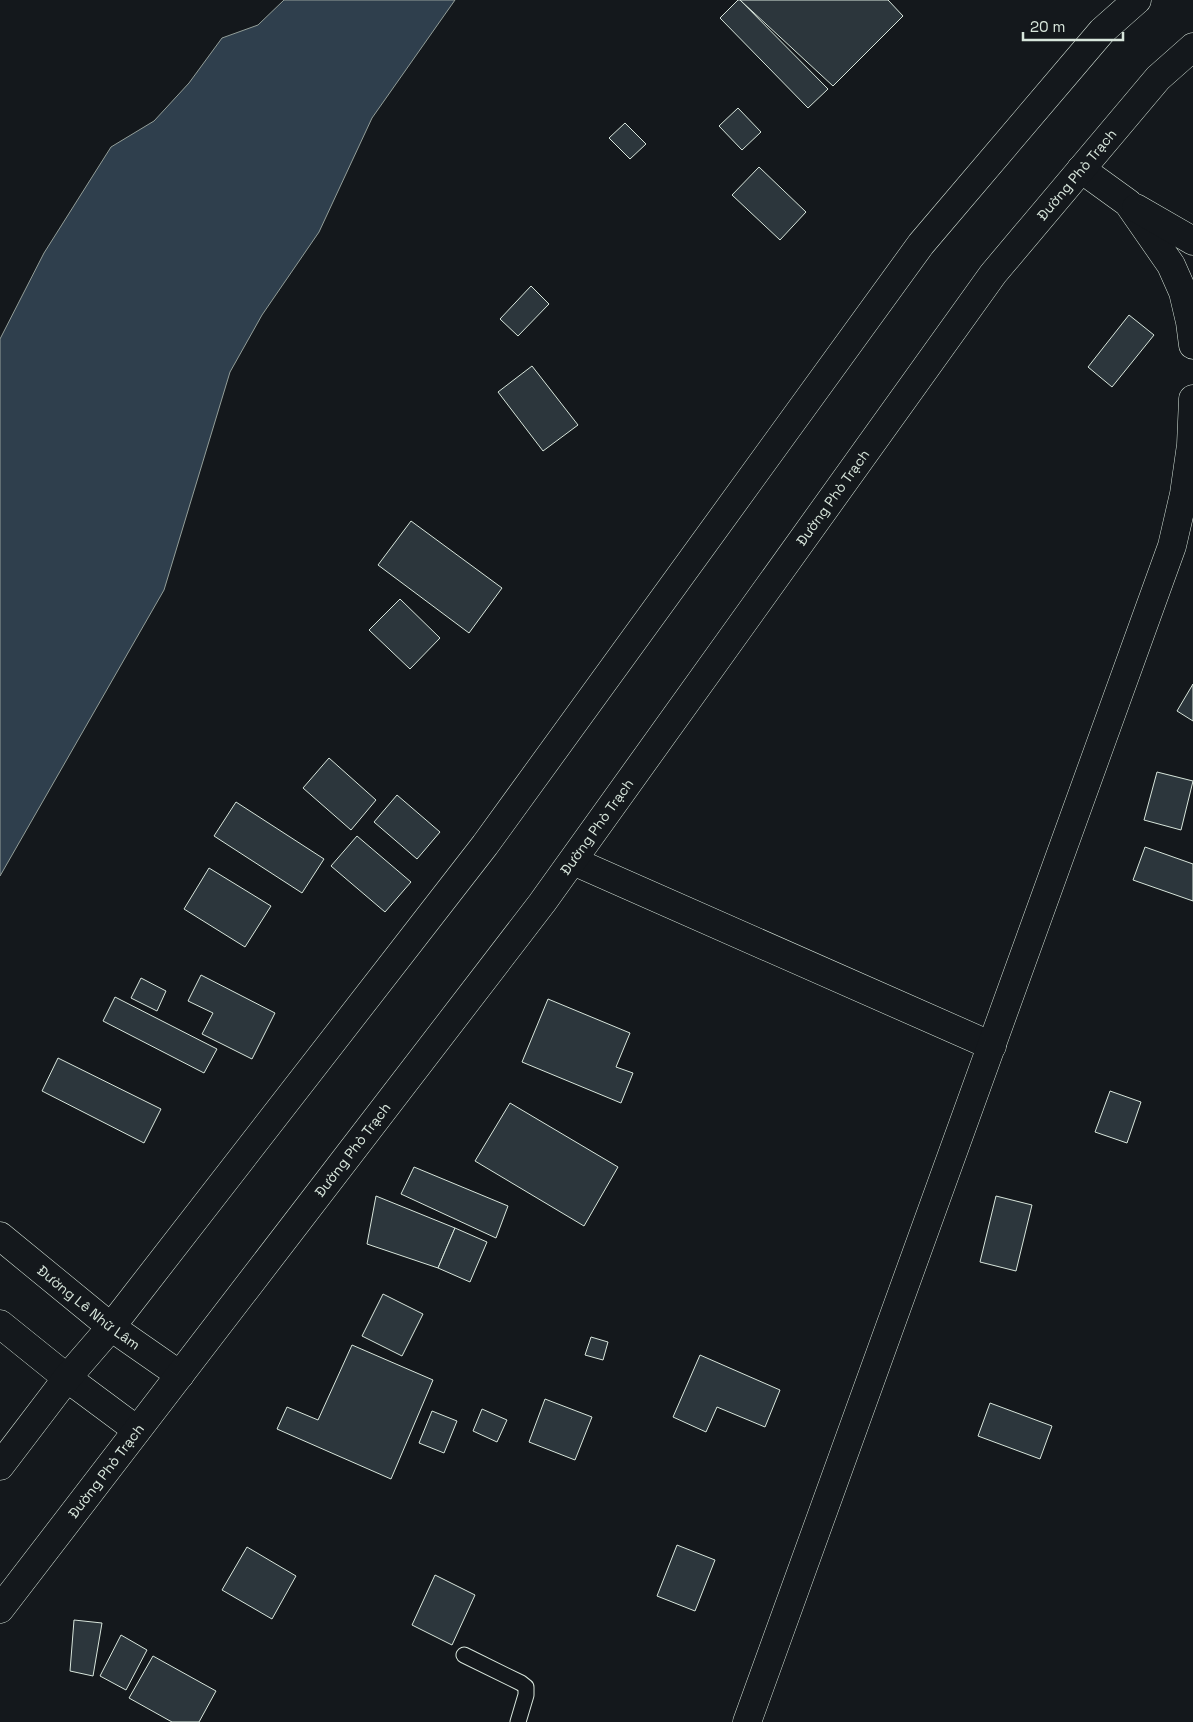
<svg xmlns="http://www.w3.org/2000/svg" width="1193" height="1722" font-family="'Space Grotesk',sans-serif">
  <rect width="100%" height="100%" fill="#14181c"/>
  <polygon fill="#2f3f4d" stroke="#939e99" points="284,0 455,0 372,118 319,232 262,315 230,372 164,590 0,876 0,339 44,253 111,147 154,121 189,83 222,38 258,25"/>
  <g fill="#2c363c" stroke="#d8e6dc">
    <polygon points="738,0 740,0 828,89 808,108 720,18"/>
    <polygon points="740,0 888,0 903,16 833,86"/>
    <polygon points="738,108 761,132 742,150 719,126"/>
    <polygon points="625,123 646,144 630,159 609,138"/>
    <polygon points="759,167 806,212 780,240 732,195"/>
    <polygon points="531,286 549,304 518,336 500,319"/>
    <polygon points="1129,315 1154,335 1112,387 1088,367"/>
    <polygon points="532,366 578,425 543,451 498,392"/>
    <polygon points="411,521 502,588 469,633 378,565"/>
    <polygon points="400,599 440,638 410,669 369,630"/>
    <polygon points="1193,684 1193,721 1177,711"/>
    <polygon points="329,758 376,800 351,830 303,788"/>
    <polygon points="1157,772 1193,781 1181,830 1144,820"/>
    <polygon points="397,795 440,832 417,859 374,822"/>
    <polygon points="236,802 324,859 302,893 214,836"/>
    <polygon points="357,836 411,882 385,912 331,866"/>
    <polygon points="1145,847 1193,864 1193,901 1133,880"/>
    <polygon points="209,868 271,906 245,947 184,909"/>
    <polygon points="201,975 275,1013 252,1059 202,1034 213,1013 188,1001"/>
    <polygon points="141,978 166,991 157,1011 131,998"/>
    <polygon points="115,997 217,1049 204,1073 103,1021"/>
    <polygon points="548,999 630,1033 616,1067 633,1073 621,1103 522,1062"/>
    <polygon points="58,1058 161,1109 144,1143 42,1091"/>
    <polygon points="1110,1091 1141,1102 1127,1143 1095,1132"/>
    <polygon points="510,1103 618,1167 584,1226 475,1161"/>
    <polygon points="414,1167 508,1206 496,1238 401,1194"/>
    <polygon points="376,1196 455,1228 438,1268 367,1244"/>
    <polygon points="996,1196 1032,1205 1016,1271 980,1262"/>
    <polygon points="455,1228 487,1242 470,1282 438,1268"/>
    <polygon points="383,1294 423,1314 402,1356 362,1336"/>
    <polygon points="591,1337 608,1342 603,1360 585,1355"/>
    <polygon points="352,1345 433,1380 391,1479 277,1429 287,1407 318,1420"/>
    <polygon points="700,1355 780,1390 765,1427 717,1407 706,1432 673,1417"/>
    <polygon points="545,1399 592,1417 575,1460 529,1442"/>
    <polygon points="990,1403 1052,1426 1040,1459 978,1436"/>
    <polygon points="482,1409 507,1420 497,1442 473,1431"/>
    <polygon points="432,1411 457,1421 444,1453 419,1443"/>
    <polygon points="677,1545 715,1560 695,1611 657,1596"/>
    <polygon points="247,1547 296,1576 272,1619 222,1590"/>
    <polygon points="435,1575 475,1595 452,1645 412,1625"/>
    <polygon points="74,1620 102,1623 93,1676 70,1671"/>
    <polygon points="121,1635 147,1650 126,1690 100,1676"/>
    <polygon points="153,1656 216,1691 199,1722 172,1722 129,1698"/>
  </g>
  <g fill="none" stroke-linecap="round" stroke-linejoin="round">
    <defs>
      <polyline id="service" points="464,1655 521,1683 526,1687 526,1695 518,1722"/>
      <g id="minor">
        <polyline points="1081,169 1128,203 1171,265 1183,292 1190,322 1193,345"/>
        <polyline points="1136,208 1193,241"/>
        <polyline points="573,861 992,1046"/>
        <polyline points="747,1722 1172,546 1184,494 1191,445 1193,399"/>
      </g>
      <g id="tertiary">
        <path id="s1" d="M0 1236 111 1327 180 1375"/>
        <polyline points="0,1324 67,1378 137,1430"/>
      </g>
      <g id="trunk">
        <polyline points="0,1466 67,1378 111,1327 485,845 921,244 1102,31 1137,0"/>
        <path id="s2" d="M0 1609 542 903 993 274 1158 78 1193 47"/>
      </g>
    </defs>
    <use href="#service" stroke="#d8e6dc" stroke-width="17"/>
    <use href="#minor" stroke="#d8e6dc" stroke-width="29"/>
    <use href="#tertiary" stroke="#d8e6dc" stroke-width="29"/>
    <use href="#trunk" stroke="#d8e6dc" stroke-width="29"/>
    <use href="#service" stroke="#14181c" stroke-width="15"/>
    <use href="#minor" stroke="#14181c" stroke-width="28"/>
    <use href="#tertiary" stroke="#14181c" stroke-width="28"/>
    <use href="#trunk" stroke="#14181c" stroke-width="28"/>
  </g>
  <g text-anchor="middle" stroke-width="4" stroke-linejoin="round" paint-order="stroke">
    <g font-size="14" fill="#d8e6dc" stroke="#14181c">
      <text dy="5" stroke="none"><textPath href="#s2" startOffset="1794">Đường Phò Trạch</textPath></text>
      <text dy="5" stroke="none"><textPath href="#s2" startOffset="1389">Đường Phò Trạch</textPath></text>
      <text dy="5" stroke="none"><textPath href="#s2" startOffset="984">Đường Phò Trạch</textPath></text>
      <text dy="5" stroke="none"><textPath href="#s2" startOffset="579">Đường Phò Trạch</textPath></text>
      <text dy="5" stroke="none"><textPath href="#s1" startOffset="114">Đường Lê Nhữ Lâm</textPath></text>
      <text dy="5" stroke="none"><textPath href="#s2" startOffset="174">Đường Phò Trạch</textPath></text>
    </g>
  </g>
  <path d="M1023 32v8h100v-8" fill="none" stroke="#d8e6dc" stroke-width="2.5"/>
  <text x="1030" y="32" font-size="15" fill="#d8e6dc" stroke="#14181c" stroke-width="4" paint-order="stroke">20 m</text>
</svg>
